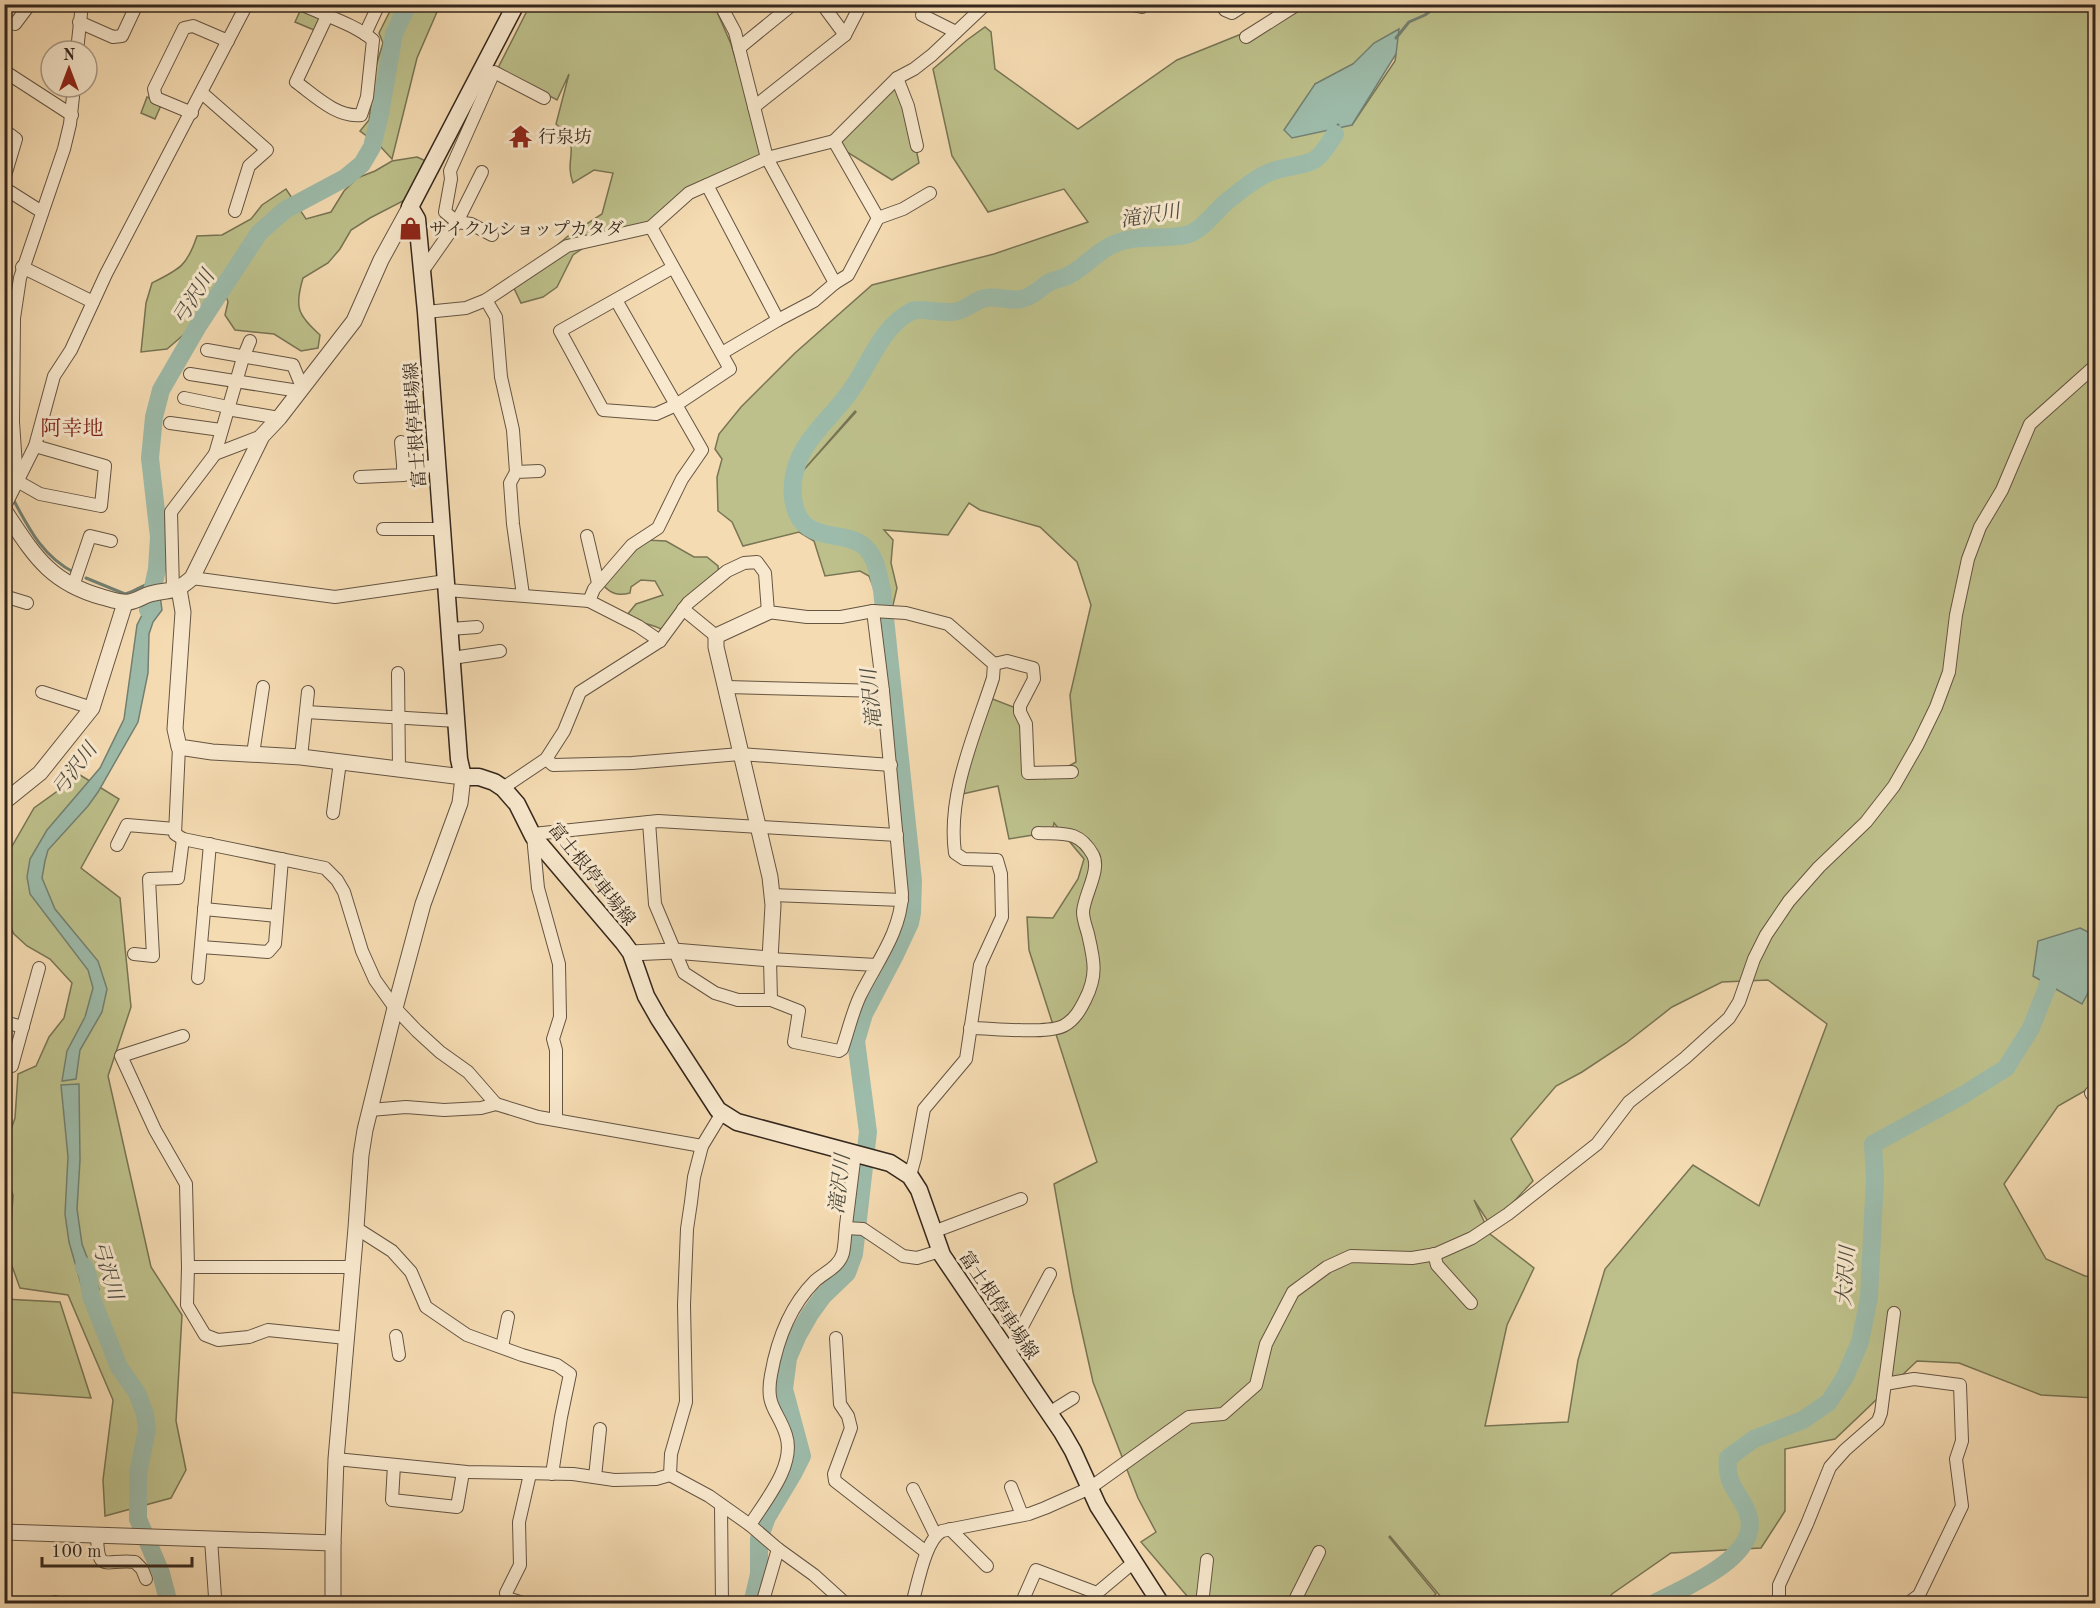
<svg xmlns="http://www.w3.org/2000/svg" width="2100" height="1608" font-family="'Old Standard TT','Noto Serif JP',serif">
  <rect width="100%" height="100%" fill="#f5dbb2"/>
  <filter id="stains"><feTurbulence type="fractalNoise" baseFrequency=".00333" numOctaves="4"/><feColorMatrix values="0 0 0 0 .2 0 0 0 0 .09 0 0 0 0 .02 0 0 0 .5 -.17"/></filter>
  <radialGradient id="worn" r=".72"><stop offset=".6" stop-color="#630" stop-opacity="0"/><stop offset="1" stop-color="#630" stop-opacity=".3"/></radialGradient>
  <g fill="#bdc08b" stroke="#787454" stroke-width="1.5" fill-rule="evenodd">
    <polygon points="393,5 440,5 417,58 392,159 379,145 360,131 369,120 376,66 383,43 379,33"/>
    <path d="M530 5H714L731 44 765 157 647 223 600 237 573 255 557 287 543 297 521 303 512 284 568 236 602 214 613 173 594 170 573 183C563 157 584 146 556 124L569 74 557 100 498 68Z"/>
    <path d="M1306 5H2095V1085L2058 1106 2004 1184 2046 1259 2085 1276 2095 1277V1398L2041 1395 1959 1363 1917 1361 1835 1439 1785 1449V1511L1761 1548 1671 1553 1612 1594 1605 1603H1446L1390 1536 1389 1537 1436 1594 1426 1603H1193L1141 1542 1156 1532 1138 1498 1093 1382 1073 1292 1054 1184 1097 1162 1029 950 1027 917 1053 918 1078 879 1084 859 1054 823 1052 832 1009 839 998 786 958 795 990 698 1016 708 1022 720 1028 769 1045 779 1076 762 1070 695 1091 605 1077 562 1040 527 980 510 969 503 948 535 884 530 893 540 891 563 897 588 893 605 881 607 869 576 860 571 825 576 814 541 799 532 743 546 732 522 718 511 717 477 722 459 715 449 719 434 741 407 795 353 872 285 994 254 1088 222 1064 189 988 212 952 156 933 69 967 40 985 27 991 32 995 69 1078 129 1177 60 1291 14ZM1396 54 1395 61 1352 125 1315 84 1353 64ZM855 411 856 412 801 473ZM1768 980 1827 1024 1759 1206 1693 1165 1605 1269 1578 1360 1568 1422 1485 1426 1507 1325 1534 1268 1490 1234 1474 1200 1491 1226 1533 1181 1511 1139 1556 1086 1582 1072 1626 1043 1672 1007 1722 982Z"/>
    <polygon points="301,9 320,17 314,30 295,22"/>
    <polygon points="896,88 915,144 919,163 892,180 847,152 839,137"/>
    <polygon points="147,97 162,103 155,119 141,113"/>
    <path d="M417 157 439 167 403 201 370 218 351 230 340 249 328 263 303 278C294 308 298 315 320 335L318 348 301 351 274 334 235 330 225 315 228 302 220 279 203 318 167 349 141 352 146 303 152 283C180 269 187 266 197 236L222 235 251 219 262 205 286 189 306 219 331 212 344 191 357 178 375 171 392 161Z"/>
    <path d="M645 540 666 541 694 557H707L718 566 719 576 661 629C648 622 640 625 627 615L636 604 663 595 655 581 641 580 631 587 630 593C618 596 611 594 603 585Z"/>
    <polygon points="80,775 119,799 81,868 120,898 131,1007 108,1076 151,1267 182,1315 176,1421 186,1470 171,1498 105,1516 103,1480 113,1400 68,1295 20,1288 9,1258 13,1195 5,1171 4,1149 15,1118 18,1074 36,1066 49,1037 64,1018 72,983 50,959 27,946 14,934 5,916 4,866 7,855 34,808"/>
    <polygon points="4,1299 60,1302 91,1398 5,1392"/>
  </g>
  <g fill="#9dbbaa" stroke="#738072" stroke-width="1.5">
    <polygon points="1399,29 1396,54 1352,125 1292,138 1284,130 1315,84 1353,64 1374,43"/>
    <polygon points="160,595 162,610 153,622 149,634 148,673 138,722 98,792 88,806 48,850 45,861 42,878 55,909 98,961 107,989 102,1012 80,1050 76,1079 62,1081 67,1051 85,1017 93,988 88,970 30,894 27,877 30,859 47,830 100,768 124,719 137,625 151,597"/>
    <polygon points="2080,928 2090,933 2096,933 2095,980 2082,1004 2033,976 2038,941"/>
    <polygon points="79,1084 80,1160 77,1209 82,1244 99,1289 83,1291 69,1242 65,1214 68,1157 61,1085"/>
  </g>
  <g fill="none" stroke-linecap="round" stroke-linejoin="round">
    <g stroke="#738072" stroke-width="3">
      <polyline points="1396,38 1409,22 1425,15 1439,4"/>
      <polyline points="1335,134 1338,125"/>
      <path d="M13 499C29 529 43 557 75 573"/>
      <path d="M86 578 125 594C135 592 144 583 154 583"/>
    </g>
    <g stroke="#9dbbaa" stroke-width="18">
      <polyline points="148,610 157,569 159,537 150,458 154,417 161,390 198,326 259,233 285,210 345,178 362,164 372,147 380,114 394,34 408,4"/>
      <polyline points="84,1266 88,1276 91,1296 119,1367 137,1393 145,1414 147,1429 138,1474 138,1519 161,1573 169,1604"/>
      <path d="M752 1604 759 1574V1539L767 1517 794 1472 802 1456 784 1389 788 1358 798 1335 810 1314 823 1296 847 1273 854 1254 868 1132 856 1041 864 1014 895 955 910 923 912 913 913 881 882 590C878 575 877 559 866 548 846 527 799 548 793 498 792 491 793 478 795 471 803 439 830 419 849 393 869 367 880 327 912 311 919 308 941 313 952 312 964 312 973 301 985 298 998 295 1013 303 1025 298 1034 295 1041 288 1048 283 1055 279 1063 279 1069 275 1085 267 1097 251 1114 244 1137 234 1162 240 1186 235 1204 230 1216 209 1231 198 1244 188 1258 176 1273 171 1310 160 1313 171 1335 134"/>
      <path d="M1653 1604C1682 1588 1763 1557 1748 1514 1740 1492 1725 1486 1728 1458L1754 1439 1803 1420 1829 1402 1845 1377 1860 1342 1869 1298 1875 1178 1873 1144 1963 1095 2006 1068 2031 1028 2047 988 2052 968 2064 948 2096 950"/>
    </g>
    <defs>
      <g id="minor">
        <path d="M301 4 303 5C326 16 354 24 373 40L367 97 361 115C337 118 314 95 296 82L327 16"/>
        <polyline points="720,4 735,32 767,158 835,283"/>
        <polyline points="822,4 845,35"/>
        <polyline points="1128,4 1142,7 1145,4"/>
        <polyline points="1221,4 1225,10 1232,13 1246,4"/>
        <polyline points="922,15 956,32"/>
        <polyline points="79,22 113,37 122,36 137,4"/>
        <polyline points="15,24 30,4"/>
        <polyline points="365,34 379,4"/>
        <polyline points="1246,37 1298,4"/>
        <polyline points="739,48 793,4"/>
        <polyline points="77,51 82,4"/>
        <polyline points="4,71 72,115"/>
        <polyline points="897,78 908,106 917,146"/>
        <polyline points="202,93 267,150 249,166 235,211"/>
        <polyline points="754,107 845,35 861,4"/>
        <polyline points="192,113 156,98 154,89 184,28 193,26 228,41"/>
        <polyline points="4,130 16,139 4,179"/>
        <polyline points="834,141 897,78 914,69 932,55 986,4"/>
        <polyline points="482,172 457,222 471,224 492,235"/>
        <polyline points="707,185 778,320"/>
        <polyline points="4,188 42,212"/>
        <polyline points="651,227 730,369 676,405 656,414 603,410 560,331 672,268"/>
        <polyline points="22,267 93,302"/>
        <polyline points="422,272 457,222 445,212 451,179 450,171 494,72 544,98"/>
        <polyline points="486,300 496,317 501,377 513,430 516,472"/>
        <polyline points="426,312 466,308 486,300 567,246 651,227 689,193 767,158 834,141 878,218"/>
        <polyline points="207,350 293,365 302,387"/>
        <polyline points="722,353 778,320 814,301 835,283 848,275 878,218 903,209 930,193"/>
        <polyline points="190,374 299,391"/>
        <polyline points="184,398 228,407"/>
        <polyline points="227,409 279,418"/>
        <polyline points="170,423 221,430"/>
        <polyline points="35,446 105,466 101,506 40,494 17,481 13,422 14,318 20,278 64,149 70,124 74,87"/>
        <polyline points="215,454 243,358 250,341"/>
        <polyline points="403,468 437,466"/>
        <polyline points="360,477 404,475 401,442"/>
        <polyline points="4,508 35,446 54,376 71,350 106,274 247,4"/>
        <polyline points="383,529 442,529"/>
        <polyline points="587,536 598,583"/>
        <polyline points="192,578 335,597 446,581"/>
        <polyline points="73,586 90,536 111,541"/>
        <polyline points="447,590 589,601 638,626 660,641"/>
        <polyline points="173,591 171,512 215,454 262,436"/>
        <polyline points="523,595 513,524 510,483 516,472 539,471"/>
        <polyline points="4,596 27,603"/>
        <polyline points="589,601 594,589 632,545 658,528 682,479 702,450 616,300"/>
        <polyline points="683,609 716,636"/>
        <path d="M873 611 883 691 902 894C901 932 876 963 860 996 852 1013 848 1032 842 1049L839 1051 794 1042 799 1011 771 1000 770 959 876 965"/>
        <polyline points="450,629 477,627"/>
        <polyline points="452,658 500,651"/>
        <polyline points="994,664 1007,661 1033,668 1034,679 1020,706 1020,712 1026,724 1028,773 1072,772"/>
        <polyline points="398,673 399,769"/>
        <polyline points="727,687 883,691"/>
        <polyline points="42,692 92,708"/>
        <polyline points="306,712 457,721"/>
        <polyline points="179,747 175,834 183,839 325,868 337,880 344,892 362,951 375,980 395,1008 417,1031 440,1052 468,1072 496,1104"/>
        <polyline points="253,754 263,687"/>
        <polyline points="301,757 308,692"/>
        <polyline points="546,759 553,765 632,763 740,754 891,765"/>
        <path d="M503 788 546 759 564 731 580 692 660 641 688 603 727 571 744 563 757 562 765 573 768 612 807 617H841L873 611 906 613 948 624 994 664 993 678C975 734 947 794 955 853L964 859 997 860 1001 874 1002 917 980 965 966 1059 924 1109 915 1158 910 1176"/>
        <polyline points="333,813 340,762"/>
        <polyline points="649,822 655,904 684,973 715,993 738,1000 771,1000"/>
        <polyline points="533,834 658,821 897,835"/>
        <polyline points="533,836 538,888 559,964 560,1017 553,1039 556,1050 556,1120"/>
        <polyline points="117,845 127,825 175,829"/>
        <polyline points="772,895 902,900"/>
        <polyline points="204,909 277,916"/>
        <polyline points="201,947 268,952 275,944 282,859"/>
        <polyline points="134,954 153,956 149,879 178,878 183,839"/>
        <polyline points="198,978 210,844"/>
        <polyline points="4,1022 23,1027"/>
        <path d="M970 1028C992 1028 1049 1035 1065 1025 1075 1019 1080 1010 1085 1000 1098 975 1094 960 1088 934 1086 927 1083 919 1083 912 1084 895 1101 870 1093 855 1079 830 1064 834 1038 833"/>
        <polyline points="183,1036 121,1056 155,1130 186,1184 188,1267 187,1305 205,1335 218,1340 249,1337 268,1330 346,1338"/>
        <polyline points="12,1066 39,968"/>
        <polyline points="2091,1093 2096,1100"/>
        <polyline points="370,1110 406,1107 444,1110 481,1108 496,1104 538,1117 702,1146"/>
        <polyline points="722,1113 702,1146 694,1177 691,1202 687,1229 684,1305 686,1402 671,1454 670,1475 709,1496 750,1525 778,1549 814,1575 846,1604"/>
        <polyline points="356,1228 392,1251 411,1272 426,1307 467,1335 522,1355 557,1365 570,1374 561,1417 552,1474"/>
        <polyline points="846,1228 863,1229 903,1256 917,1258 940,1251"/>
        <polyline points="933,1232 1021,1199"/>
        <polyline points="1434,1254 1437,1265 1471,1303"/>
        <polyline points="188,1267 352,1267"/>
        <polyline points="396,1336 399,1355"/>
        <polyline points="836,1338 840,1404 848,1416 851,1428 834,1474 835,1481 926,1552"/>
        <polyline points="502,1347 508,1317"/>
        <polyline points="1008,1353 1050,1274"/>
        <polyline points="1885,1384 1914,1379 1960,1385 1962,1441 1956,1459 1962,1506 1919,1595 1907,1604"/>
        <polyline points="1049,1413 1073,1398"/>
        <polyline points="336,1459 467,1472 573,1474 614,1480 656,1479 670,1475"/>
        <polyline points="394,1465 392,1500 457,1507 463,1472"/>
        <polyline points="595,1477 600,1429"/>
        <polyline points="1011,1487 1022,1515"/>
        <polyline points="913,1489 935,1534"/>
        <polyline points="721,1505 722,1604"/>
        <path d="M750 1525C765 1501 796 1465 786 1435 778 1410 765 1407 771 1375 777 1341 790 1306 815 1281 825 1272 839 1267 843 1253 845 1244 845 1234 846 1225 849 1201 852 1177 855 1153"/>
        <polyline points="950,1529 987,1566"/>
        <path d="M97 1535C98 1574 104 1559 135 1562L142 1569 146 1579"/>
        <polyline points="211,1539 215,1597"/>
        <polyline points="53,1604 55,1602"/>
        <polyline points="526,1604 507,1598 506,1593 520,1565 519,1522 530,1474"/>
        <polyline points="762,1604 778,1549"/>
        <path d="M912 1604C918 1584 925 1540 942 1531L1029 1514 1045 1508 1090 1488 1189 1417 1223 1414 1256 1385 1266 1344 1293 1292 1327 1267 1351 1256 1412 1258 1436 1254 1472 1238 1508 1214 1597 1144 1629 1102 1685 1058 1729 1018 1739 1002 1754 959 1766 935 1789 901 1819 867 1866 822 1894 786 1918 744 1936 707 1949 672 1956 615 1968 559 1980 527 2002 490 2030 424 2096 365"/>
        <polyline points="1021,1604 1036,1570 1097,1593 1134,1562"/>
        <polyline points="1202,1604 1207,1560"/>
        <polyline points="1293,1604 1319,1552"/>
        <polyline points="1779,1604 1779,1585 1807,1524 1830,1467 1845,1450 1878,1421 1881,1413 1894,1313"/>
      </g>
      <g id="tertiary">
        <path d="M4 510C33 553 48 582 102 597 110 599 120 603 129 602 137 601 143 596 150 594 173 588 172 595 192 578L262 436 279 418 354 321 381 260 410 207"/>
        <polyline points="179,589 183,612 175,729 179,747 212,752 301,757 463,777 460,803 423,904 395,1008 365,1130 361,1155 356,1228 336,1459 333,1543 333,1604"/>
        <polyline points="4,802 40,773 92,708 125,603"/>
        <polyline points="631,953 674,951 770,959 773,905 770,877 716,647 716,636 768,612"/>
        <polyline points="4,1532 333,1543"/>
      </g>
      <polyline id="secondary" points="516,4 410,207 417,219 426,312 459,759 463,777 479,777 494,782 503,788 517,804 533,836 623,942 631,953 646,996 659,1019 718,1110 737,1122 890,1163 910,1176 919,1190 942,1255 1062,1432 1073,1451 1098,1506 1161,1604"/>
    </defs>
    <use href="#minor" stroke="#645442" stroke-width="14"/>
    <use href="#tertiary" stroke="#645442" stroke-width="17"/>
    <use href="#secondary" stroke="#34271d" stroke-width="19"/>
    <use href="#minor" stroke="#f8e8cd" stroke-width="12"/>
    <use href="#tertiary" stroke="#f8e8cd" stroke-width="15"/>
    <use href="#secondary" stroke="#f8e8cd" stroke-width="16"/>
  </g>
  <defs>
    <symbol id="temple-bare" viewBox="-9 -9 18 18"><path d="M0-6L5-2H3V0L6.5 2.5H4V6H1.5V3h-3V6H-4V2.5H-6.5L-3 0V-2H-5Z" fill="#8f2418" stroke="#f8e8cd" stroke-width="2.5" paint-order="stroke"/></symbol>
    <symbol id="shop-bare" viewBox="-9 -9 18 18"><path d="M-5-2.5h2.3a2.7 3.5 0 0 1 5.4 0H5L5.5 6h-11ZM-1.5-2.5h3a1.5 2.3 0 0 0-3 0Z" fill="#8f2418" stroke="#f8e8cd" stroke-width="2.5" paint-order="stroke"/></symbol>
  </defs>
  <g fill-rule="evenodd">
    <use href="#temple-bare" x="504" y="120" width="33" height="33"/>
    <use href="#shop-bare" x="394" y="212" width="33" height="33"/>
  </g>
  <g text-anchor="middle" stroke-width="6" stroke-linejoin="round" paint-order="stroke">
    <g font-size="18" fill="#34271d" stroke="#f8e8cd" text-anchor="start">
      <text x="538" y="143">行泉坊</text>
      <text x="429" y="235">サイクルショップカタダ</text>
    </g>
    <g font-size="18" fill="#34271d" stroke="#f8e8cd">
      <text transform="translate(415 425) rotate(-94)" y="6">富士根停車場線</text>
      <text transform="translate(592 874) rotate(51)" y="6">富士根停車場線</text>
      <text transform="translate(999 1305) rotate(56)" y="6">富士根停車場線</text>
    </g>
    <g font-size="20" font-style="italic" fill="#4e4c40" stroke="#f8e8cd">
      <text transform="translate(1150 215) rotate(-9)" y="7">滝沢川</text>
      <text transform="translate(193 297) rotate(-58)" y="7">弓沢川</text>
      <text transform="translate(871 699) rotate(-96)" y="7">滝沢川</text>
      <text transform="translate(74 769) rotate(-53)" y="7">弓沢川</text>
      <text transform="translate(839 1184) rotate(-84)" y="7">滝沢川</text>
      <text transform="translate(108 1270) rotate(73)" y="7">弓沢川</text>
      <text transform="translate(1845 1276) rotate(-86)" y="7">大沢川</text>
    </g>
    <g font-size="21" fill="#7a1f14" stroke="#f8e8cd">
      <text x="72" y="435">阿幸地</text>
    </g>
  </g>
  <rect width="2100" height="1608" fill="none" stroke="#f5dbb2" stroke-width="24"/>
  <rect x="6" y="6" width="2088" height="1596" fill="none" stroke="#34271d" stroke-width="3"/>
  <rect x="12" y="12" width="2076" height="1584" fill="none" stroke="#34271d" stroke-width="1.5"/>
  <g transform="translate(69 69)"><circle r="28" fill="#f8e8cd" stroke="#aa9b87" stroke-width="1.5"/>
  <path d="M0-4.5L10 22L0 15L-10 22Z" fill="#8f2418"/>
  <text y="-9" font-size="16" font-weight="bold" text-anchor="middle" fill="#34271d">N</text>
  </g>
  <path d="M42 1557v9h150v-9" fill="none" stroke="#34271d" stroke-width="3"/>
  <text x="51" y="1557" font-size="18" fill="#34271d" stroke="#f8e8cd" stroke-width="4.5" paint-order="stroke">100 m</text>
  <rect width="100%" height="100%" filter="url(#stains)"/>
  <rect width="100%" height="100%" fill="url(#worn)"/>
</svg>
